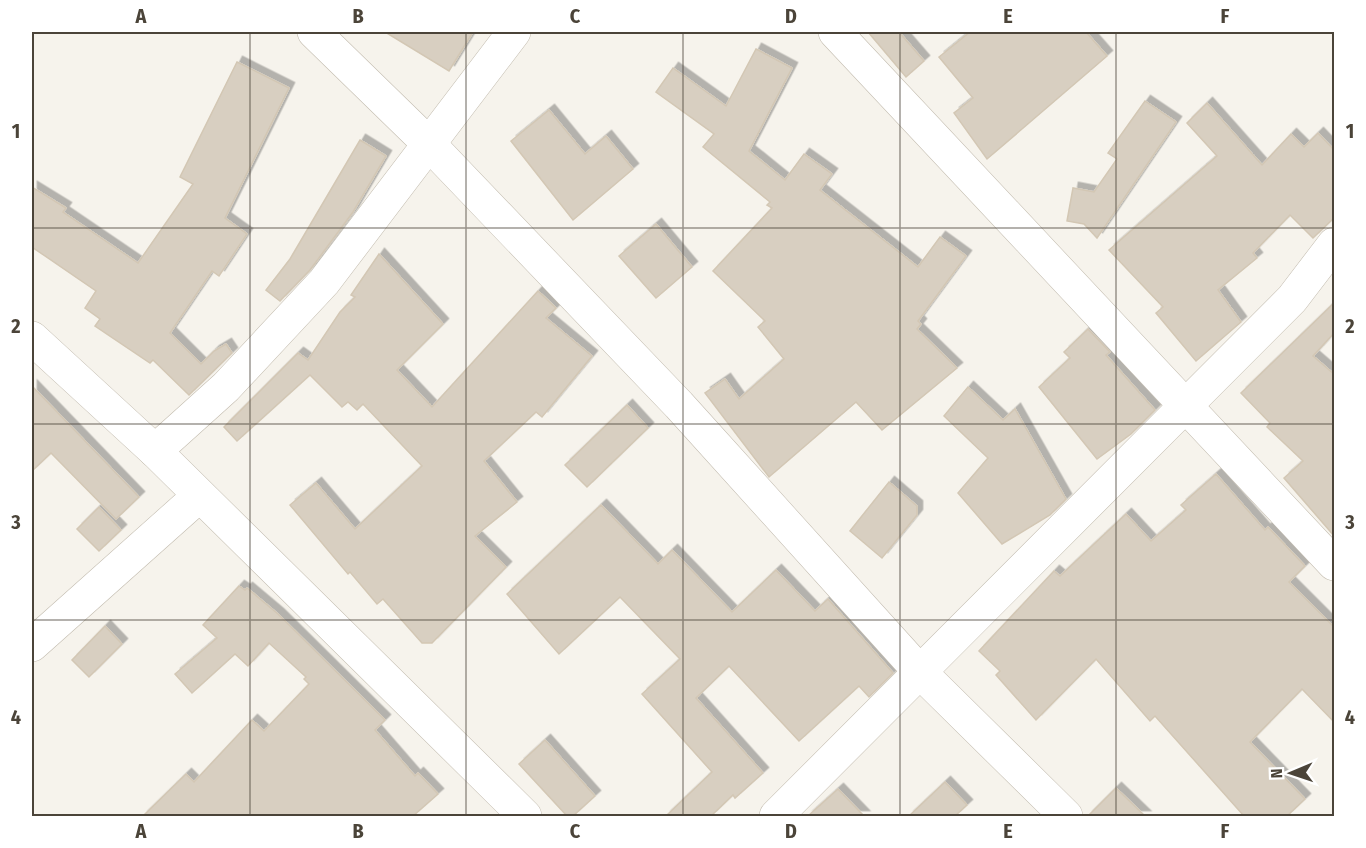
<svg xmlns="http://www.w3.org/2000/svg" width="1366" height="848" font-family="'Fira Sans Condensed',sans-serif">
  <defs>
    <filter id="shadow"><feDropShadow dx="5.5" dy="-5.5" stdDeviation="0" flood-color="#0004"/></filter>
  </defs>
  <rect width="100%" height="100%" fill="#f6f3ec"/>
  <g fill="#d8cfc1" stroke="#d3c7b4" stroke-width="1.5" filter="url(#shadow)">
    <polygon points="385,32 473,32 449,71"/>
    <polygon points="868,32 899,32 924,61 906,77"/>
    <polygon points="970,32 1086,32 1107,56 987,159 954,113 973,98 939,57"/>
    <polygon points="756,49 792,68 749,151 785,180 804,154 832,174 820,190 918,267 940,237 966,256 918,321 921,324 917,329 957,368 882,430 856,402 769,477 705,393 725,379 739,399 784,359 758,327 765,321 713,271 772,208 767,205 770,202 703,147 714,134 656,92 673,68 726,106"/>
    <polygon points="237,62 289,88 225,218 247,234 219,276 212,271 170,333 201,364 214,351 226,344 232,353 189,395 153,360 150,363 95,326 100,319 85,308 96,291 32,247 32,187 66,208 63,212 138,263 193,184 180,177"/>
    <polygon points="1145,101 1176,122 1097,238 1084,224 1067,221 1073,188 1094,192 1117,159 1108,153"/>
    <polygon points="1207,103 1262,165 1291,134 1304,147 1318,133 1335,151 1335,217 1313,238 1290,215 1253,253 1257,258 1218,290 1241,322 1196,361 1156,313 1163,307 1109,250 1217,156 1187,123"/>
    <polygon points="549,110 585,154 606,136 633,169 573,220 511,141"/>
    <polygon points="360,140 386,156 353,212 310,270 280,301 266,290 290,259"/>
    <polygon points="656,224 692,267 656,298 619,256"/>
    <polygon points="379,254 443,324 397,370 432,407 538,291 556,308 546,318 592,356 542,417 536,412 484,461 517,502 475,536 506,567 432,643 422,643 383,599 377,604 350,572 348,574 290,505 316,483 355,529 422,466 363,404 357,410 348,402 342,407 310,375 237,441 224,427 298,353 308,360 340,312 355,297 351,295"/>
    <polygon points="1335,302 1335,332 1313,356 1335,375 1335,537 1284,478 1303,461 1267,427 1270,423 1241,393"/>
    <polygon points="1088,329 1110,352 1106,355 1155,410 1131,434 1097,459 1039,387 1070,358 1064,352"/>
    <polygon points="32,386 139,497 116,519 51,453 32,471"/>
    <polygon points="968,387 1003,420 1015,409 1066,499 1050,515 1002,544 958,493 988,458 944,416"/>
    <polygon points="627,405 648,428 587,487 565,465"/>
    <polygon points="1216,474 1265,530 1268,527 1305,566 1289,582 1335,628 1335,723 1302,689 1250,742 1305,799 1287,816 1244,816 1155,716 1150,721 1096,659 1036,720 996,675 1000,671 979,651 1054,571 1060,576 1126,514 1151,541 1186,510 1181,505"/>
    <polygon points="889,482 917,506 917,515 882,558 850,531"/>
    <polygon points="601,505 658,564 672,550 732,612 776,570 815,611 828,599 893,673 869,697 859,686 799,741 729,666 696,698 763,773 735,798 733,795 711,816 666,816 712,772 642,694 680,659 620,597 559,654 507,594"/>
    <polygon points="99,507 121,530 99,551 77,529"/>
    <polygon points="239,586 245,590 247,588 278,614 385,720 375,730 415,776 418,773 438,794 413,816 143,816 186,774 194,782 252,720 264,731 309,684 304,679 306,677 269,643 248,666 235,654 192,693 175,674 217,638 203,625"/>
    <polygon points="105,626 122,644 89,677 72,660"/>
    <polygon points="545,740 595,796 573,816 567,816 519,764"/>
    <polygon points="945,782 967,805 955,816 909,816"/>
    <polygon points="1116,788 1145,816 1088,816"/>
    <polygon points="838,789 864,816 808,816"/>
  </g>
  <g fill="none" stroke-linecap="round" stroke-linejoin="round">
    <defs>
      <g id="minor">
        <polyline points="314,32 430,145 679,405 920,672 1066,816"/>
        <polyline points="835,32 1334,564"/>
        <polyline points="155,451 226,387 324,282 514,32"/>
        <polyline points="32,645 199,496"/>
        <polyline points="776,816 1292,299 1334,244"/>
      </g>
      <polyline id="tertiary" points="32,338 155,451 525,816"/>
    </defs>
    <use href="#minor" stroke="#c2bbae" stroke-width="34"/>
    <use href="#tertiary" stroke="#c2bbae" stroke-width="34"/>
    <use href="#minor" stroke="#fff" stroke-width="33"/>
    <use href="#tertiary" stroke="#fff" stroke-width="33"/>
  </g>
  <path fill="none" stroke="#4b4439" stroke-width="1.5" stroke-opacity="0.55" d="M250 32V816M466 32V816M683 32V816M900 32V816M1116 32V816M32 228H1334M32 424H1334M32 620H1334"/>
  <rect width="1366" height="848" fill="none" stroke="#ffffff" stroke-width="66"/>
  <g transform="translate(1291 773) rotate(268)" stroke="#ffffff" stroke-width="4.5" paint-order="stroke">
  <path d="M0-4.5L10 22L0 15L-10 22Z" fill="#4b4439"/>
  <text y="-9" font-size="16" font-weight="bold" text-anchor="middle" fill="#4b4439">N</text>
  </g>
  <rect x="33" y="33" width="1300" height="782" fill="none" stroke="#4b4439" stroke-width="2"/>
  <g font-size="20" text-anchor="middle" font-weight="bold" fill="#4b4439">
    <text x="141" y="23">A</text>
    <text x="358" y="23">B</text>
    <text x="575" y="23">C</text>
    <text x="791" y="23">D</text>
    <text x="1008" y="23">E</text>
    <text x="1225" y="23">F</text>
    <text x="16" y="138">1</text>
    <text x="1350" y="138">1</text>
    <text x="16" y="333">2</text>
    <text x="1350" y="333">2</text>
    <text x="16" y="529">3</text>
    <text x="1350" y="529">3</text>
    <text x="16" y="724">4</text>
    <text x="1350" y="724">4</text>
    <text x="141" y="838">A</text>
    <text x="358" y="838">B</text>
    <text x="575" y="838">C</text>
    <text x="791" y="838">D</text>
    <text x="1008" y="838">E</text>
    <text x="1225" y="838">F</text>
  </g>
</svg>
